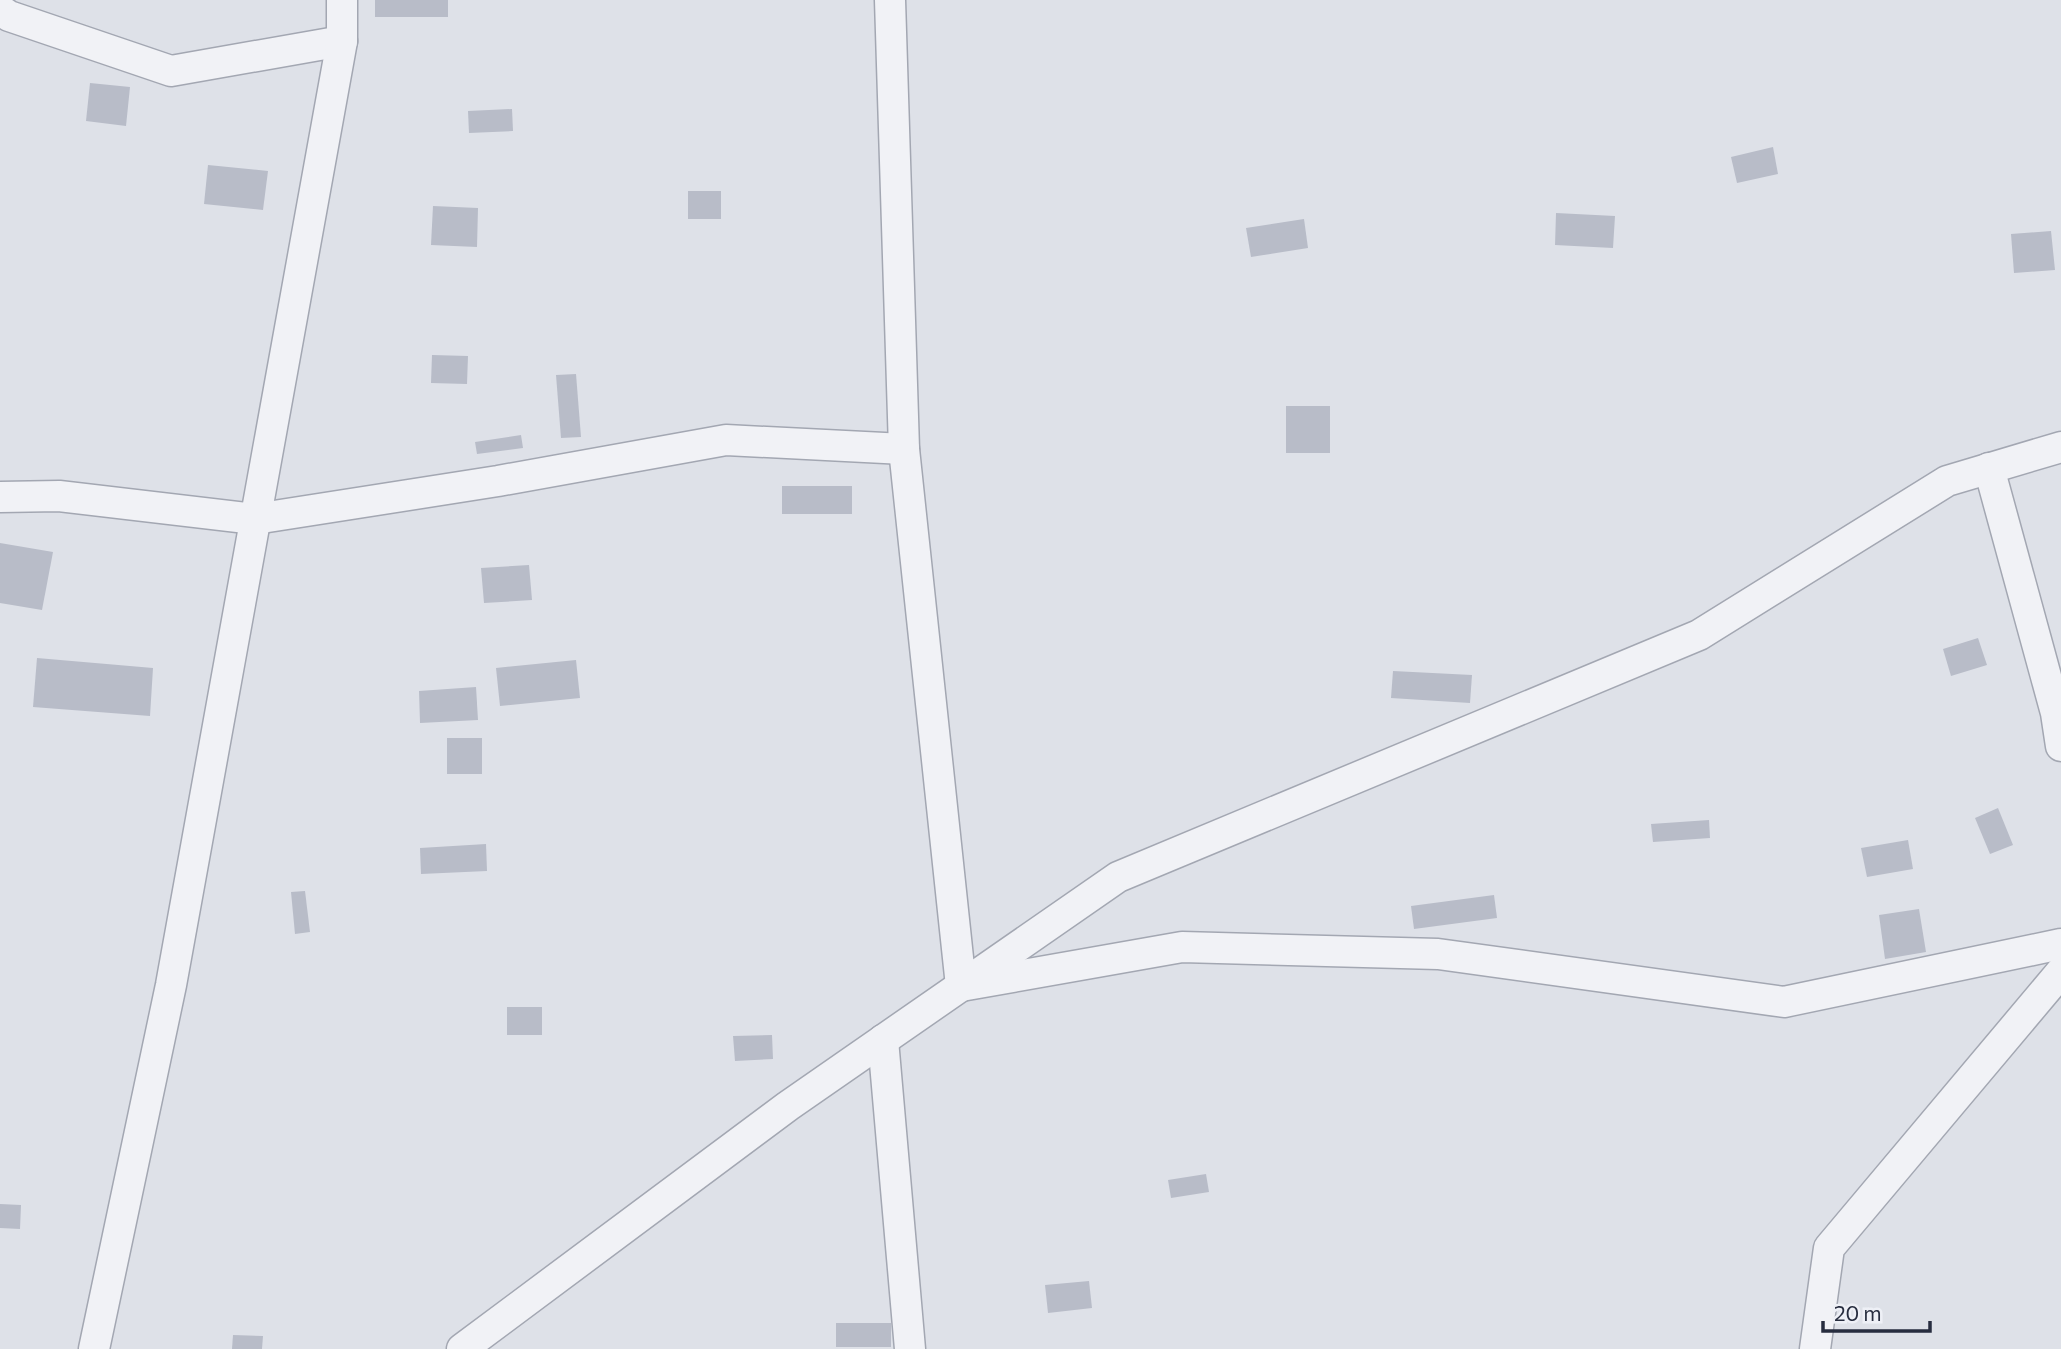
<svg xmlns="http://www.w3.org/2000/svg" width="2061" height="1349" font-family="Commissioner,sans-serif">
  <rect width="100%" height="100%" fill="#dee1e8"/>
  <g fill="#b8bcc8">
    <rect x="375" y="0" width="73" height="17"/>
    <polygon points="90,83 130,87 126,126 86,121"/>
    <polygon points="512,109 513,131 469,133 468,111"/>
    <polygon points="1773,147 1778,174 1737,183 1731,157"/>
    <polygon points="208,165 268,171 263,210 204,204"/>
    <rect x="688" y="191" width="33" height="28"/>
    <polygon points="433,206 478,208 477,247 431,245"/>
    <polygon points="1556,213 1615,216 1613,248 1555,245"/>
    <polygon points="1304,219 1308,248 1251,257 1246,228"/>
    <polygon points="2051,231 2055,270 2014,273 2011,234"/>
    <polygon points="432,355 468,356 467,384 431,383"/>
    <polygon points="576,374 581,437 561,438 556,375"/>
    <rect x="1286" y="406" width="44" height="47"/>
    <polygon points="521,435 523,448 477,454 475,442"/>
    <rect x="782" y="486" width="70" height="28"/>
    <polygon points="0,543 53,552 42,610 0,603"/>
    <polygon points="529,565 532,600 484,603 481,568"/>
    <polygon points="1978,638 1987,665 1951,676 1943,649"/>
    <polygon points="37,658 153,668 150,716 33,707"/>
    <polygon points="576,660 580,698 500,706 496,668"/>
    <polygon points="1393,671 1472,675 1470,703 1391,698"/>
    <polygon points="476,687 478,720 420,723 419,691"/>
    <rect x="447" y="738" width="35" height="36"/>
    <polygon points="1998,808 2013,845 1990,854 1975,818"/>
    <polygon points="1709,820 1710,838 1653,842 1651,824"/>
    <polygon points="1908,840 1913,869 1867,877 1861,848"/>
    <polygon points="486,844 487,871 421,874 420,848"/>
    <polygon points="305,891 310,932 295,934 291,892"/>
    <polygon points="1494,895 1497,918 1414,929 1411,906"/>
    <polygon points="1919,909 1926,952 1885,959 1879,915"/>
    <rect x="507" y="1007" width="35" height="28"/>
    <polygon points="772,1035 773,1059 735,1061 733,1036"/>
    <polygon points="1206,1174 1209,1192 1171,1198 1168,1180"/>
    <polygon points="0,1204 21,1205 20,1229 0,1228"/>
    <polygon points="1089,1281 1092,1308 1048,1313 1045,1285"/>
    <rect x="836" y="1323" width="55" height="24"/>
    <polygon points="233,1335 263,1336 262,1349 232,1349"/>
  </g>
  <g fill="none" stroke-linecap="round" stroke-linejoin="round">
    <defs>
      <g id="street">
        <polyline points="890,0 904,449 961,986 1182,947 1438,954 1784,1002 2061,944"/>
        <polyline points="0,10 9,16 171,71 342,41"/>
        <polyline points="1989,468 2056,713 2061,746"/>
        <polyline points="0,497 59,496 255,519 498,481 726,440 904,449"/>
        <polyline points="883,1040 910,1349"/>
        <polyline points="94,1349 171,985 342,41 342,0"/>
        <polyline points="462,1349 788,1106 1118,877 1699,635 1947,481 2061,447"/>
        <polyline points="1815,1349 1829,1248 2061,972"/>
      </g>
    </defs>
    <use href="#street" stroke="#a3a7b2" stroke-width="33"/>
    <use href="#street" stroke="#f1f2f6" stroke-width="30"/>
  </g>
  <path d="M1823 1321v10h107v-10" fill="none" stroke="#272d3f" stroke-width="3.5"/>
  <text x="1834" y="1321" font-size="21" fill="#272d3f" stroke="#eef0f6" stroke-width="5" paint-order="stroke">20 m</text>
</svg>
